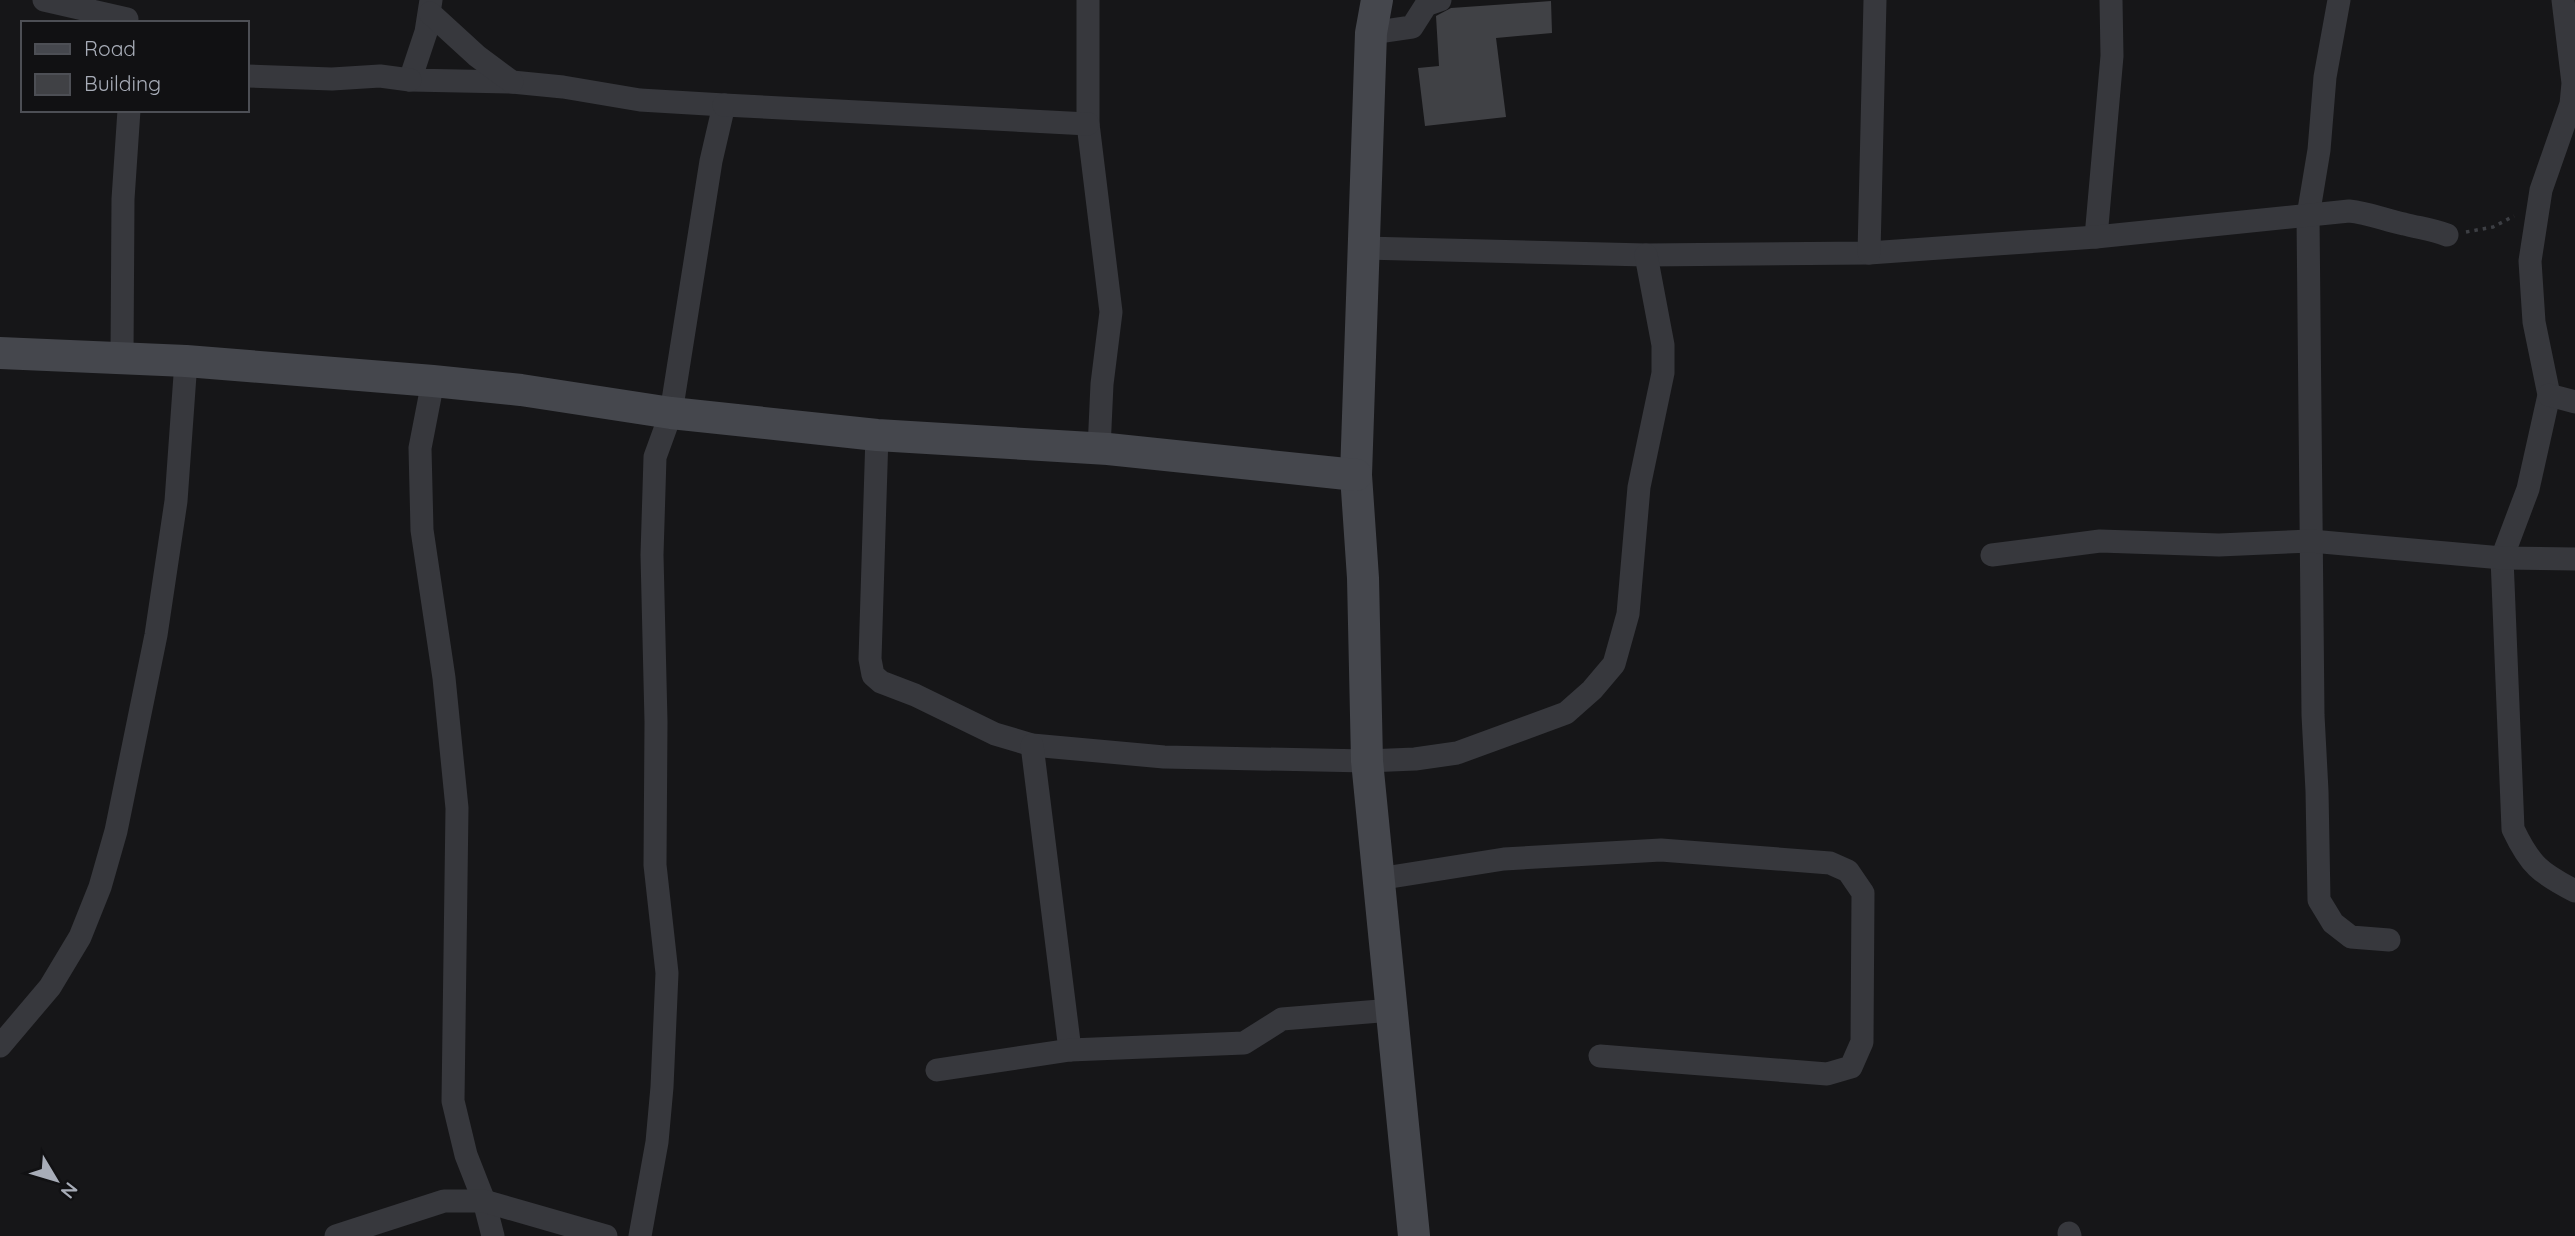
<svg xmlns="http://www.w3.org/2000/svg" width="2575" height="1236" font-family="Quicksand,sans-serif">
  <rect width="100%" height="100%" fill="#161618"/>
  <polygon fill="#404145" points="1551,1 1552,33 1496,38 1506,117 1425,126 1418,68 1439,66 1436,16 1451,8"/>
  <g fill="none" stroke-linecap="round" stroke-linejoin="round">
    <polyline stroke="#3d3f44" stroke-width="3.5" stroke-dasharray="3.5 5" stroke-linecap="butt" points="2466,232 2493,227 2514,216"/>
    <g stroke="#37383d" stroke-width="23">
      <polyline points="44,0 127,19"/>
      <polyline points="431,0 426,32 410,80 512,82 563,87 640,100 724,105 711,161 671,413 655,457 652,555 656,722 655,865 667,973 662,1087 657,1142 640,1236"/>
      <polyline points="1088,0 1088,124 1111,312 1102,384 1099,449"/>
      <polyline points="2339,0 2325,77 2319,150 2308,216 2313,715 2317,791 2319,900 2333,923 2351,937 2389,940"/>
      <path d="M2563 0 2573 83 2571 104 2541 190 2530 261 2534 322 2549 395 2528 489 2502 558 2513 829C2530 865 2540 873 2575 891"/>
      <polyline points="430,13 477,56 512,82"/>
      <polyline points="1371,33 1412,27 1426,5 1440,0"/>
      <polyline points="247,76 332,79 380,76 410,80"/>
      <polyline points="724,105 1088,124"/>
      <polyline points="2096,237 2112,56 2111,0"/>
      <path d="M1364 248 1646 255 1869 253 2096 237 2349 211C2369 213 2385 220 2404 224 2419 228 2432 229 2447 235"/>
      <polyline points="1869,253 1875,0"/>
      <polyline points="122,356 123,199 129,110"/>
      <polyline points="433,381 420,448 422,530 444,678 457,808 453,1101 466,1155 484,1201 493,1236"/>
      <polyline points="2549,395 2575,402"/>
      <polyline points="877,435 870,659 873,675 881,682 915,695 995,734 1032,745 1164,757 1367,761 1415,759 1457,753 1566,713 1592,690 1614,664 1628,614 1639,487 1663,373 1663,345 1646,255"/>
      <polyline points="1992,555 2100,541 2219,545 2311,541 2502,558 2575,559"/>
      <polyline points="1032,745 1070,1050"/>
      <polyline points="1378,879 1504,859 1661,850 1830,863 1848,871 1863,893 1862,1042 1851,1067 1827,1074 1600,1056"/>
      <polyline points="0,1046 50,987 80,937 100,887 116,831 156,635 176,501 186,361"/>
      <polyline points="937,1070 1070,1050 1244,1043 1282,1019 1392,1010"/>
      <polyline points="2069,1233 2070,1236"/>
      <polyline points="336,1236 444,1201 484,1201 606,1236"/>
    </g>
    <g stroke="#45474d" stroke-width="32">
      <polyline points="1377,0 1371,33 1356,475 1363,578 1367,761 1414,1236"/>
      <polyline points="0,353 186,361 433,381 521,390 671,413 877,435 1108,449 1356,475"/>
    </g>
  </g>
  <rect x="21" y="21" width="228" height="91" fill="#111113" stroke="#4d4f55" stroke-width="2"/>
  <rect x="35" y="44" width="35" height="10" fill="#45474d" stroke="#4d4f55" stroke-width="2"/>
  <text x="84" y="56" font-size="21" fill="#a8adb8">Road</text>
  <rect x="35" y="74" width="35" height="21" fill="#404145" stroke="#4d4f55" stroke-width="2"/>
  <text x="84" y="91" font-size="21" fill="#a8adb8">Building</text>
  <g transform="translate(56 1180) rotate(128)" stroke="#111113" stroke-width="5" paint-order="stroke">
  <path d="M0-5L12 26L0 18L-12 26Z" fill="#a8adb8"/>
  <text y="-10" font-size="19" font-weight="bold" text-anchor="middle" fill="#a8adb8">N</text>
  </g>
</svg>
